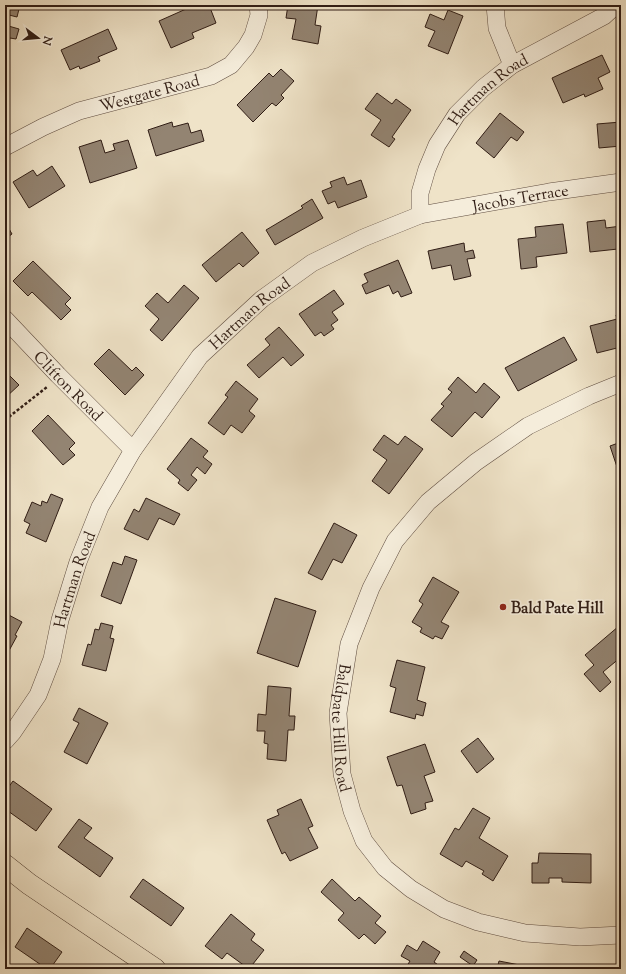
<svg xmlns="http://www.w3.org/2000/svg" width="626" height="974" font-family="'Sorts Mill Goudy',serif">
  <rect width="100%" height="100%" fill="#efe3c8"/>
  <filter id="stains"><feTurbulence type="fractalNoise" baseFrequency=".005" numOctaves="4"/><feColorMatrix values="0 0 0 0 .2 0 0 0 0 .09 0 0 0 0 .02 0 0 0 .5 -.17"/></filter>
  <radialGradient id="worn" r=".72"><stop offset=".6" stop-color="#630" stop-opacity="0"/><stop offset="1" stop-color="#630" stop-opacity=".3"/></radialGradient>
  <g fill="#938472" stroke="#301d15">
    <polygon points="5,5 20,5 17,17 5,14"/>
    <polygon points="195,5 209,5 216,23 192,33 194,38 171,48 159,21"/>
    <polygon points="288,5 318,5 315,25 321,26 318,44 292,39 296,19 286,18"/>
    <polygon points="448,10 463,16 448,54 428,46 435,31 425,27 430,14 444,20"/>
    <polygon points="5,25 19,29 16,39 10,38 5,57"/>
    <polygon points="108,29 117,49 98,57 100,61 80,69 79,66 70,70 61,50"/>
    <polygon points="602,55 610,72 598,78 603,89 585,97 584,94 563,103 552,78"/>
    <polygon points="281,69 294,81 281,95 284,98 276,106 272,103 253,122 237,105 269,73 273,77"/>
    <polygon points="377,93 392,104 396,99 411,110 392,137 395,139 389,147 371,135 381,120 365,109"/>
    <polygon points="500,113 524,132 517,141 511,137 494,158 476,143"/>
    <polygon points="172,122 173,127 188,123 191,133 201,130 204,141 156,156 148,130"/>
    <polygon points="621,122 621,146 599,148 597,124"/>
    <polygon points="101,140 105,153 115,150 113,144 128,140 137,168 90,183 79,147"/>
    <polygon points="52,166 65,186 29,208 13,182 33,170 37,176"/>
    <polygon points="344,177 347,185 361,180 367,197 338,208 335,201 328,204 322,191 332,187 330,182"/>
    <polygon points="312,199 323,218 275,245 266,230 303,208 301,206"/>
    <polygon points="605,220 606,228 621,226 621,244 618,244 618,249 590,252 587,222"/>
    <polygon points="5,222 12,234 5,239"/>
    <polygon points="563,224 567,253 536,257 537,267 521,269 518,239 536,237 535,227"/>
    <polygon points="242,232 259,253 243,267 239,263 216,282 202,265"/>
    <polygon points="464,243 465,252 473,250 475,258 467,259 471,276 454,280 451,265 432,269 428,251"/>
    <polygon points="398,260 412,293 401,297 398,291 393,294 389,285 366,294 362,285 368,282 364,274"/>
    <polygon points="33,261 71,298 65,304 71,310 61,320 32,292 28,296 13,281"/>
    <polygon points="184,285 199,298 162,341 150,330 159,319 145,306 157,293 168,303"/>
    <polygon points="334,290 344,304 332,312 338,320 331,325 334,329 324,336 321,332 315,336 299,314"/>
    <polygon points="621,313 621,347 597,353 590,326 617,319 616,315"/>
    <polygon points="279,327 304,355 291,366 283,357 259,378 247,365 270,345 265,339"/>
    <polygon points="564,337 577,360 518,391 505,368"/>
    <polygon points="109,349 132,371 136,367 144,375 125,395 94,364"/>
    <polygon points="5,371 19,385 5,398"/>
    <polygon points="458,377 476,393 484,383 500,397 482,418 475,412 452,437 431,420 444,406 441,404 452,392 448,389"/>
    <polygon points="236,381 258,399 249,411 255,416 242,433 231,425 224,435 208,423 228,397 225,395"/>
    <polygon points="48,415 75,443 69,449 75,455 63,465 32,431"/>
    <polygon points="384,435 398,445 405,436 423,449 389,494 372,481 387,460 373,450"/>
    <polygon points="191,438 208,451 203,457 212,464 205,474 197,467 191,475 197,480 188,491 178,483 180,480 167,469"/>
    <polygon points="621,442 621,472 619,473 610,446"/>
    <polygon points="51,494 63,499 46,542 26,533 30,524 24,521 32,502 41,506 42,501 47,503"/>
    <polygon points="146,498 180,514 174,525 159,518 148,540 124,529 134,509 139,512"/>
    <polygon points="334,523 357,535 342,563 333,559 322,580 308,573"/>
    <polygon points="125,556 137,560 121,604 101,596 113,562 122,565"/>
    <polygon points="433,577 459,592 441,622 449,626 442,639 435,636 433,639 420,632 422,628 412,622 423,604 419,601"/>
    <polygon points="275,598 316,611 298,667 257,653"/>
    <polygon points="5,613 22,622 15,635 17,636 5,658"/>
    <polygon points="101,623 113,626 110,638 114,639 106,671 82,665 88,644 91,645 95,629 99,630"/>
    <polygon points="619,626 621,628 621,657 603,672 611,682 600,692 584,674 594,665 585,655"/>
    <polygon points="397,660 425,667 417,700 426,703 423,716 416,714 415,719 390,712 396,688 390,686"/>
    <polygon points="268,686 291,688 289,716 295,716 294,730 288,730 286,761 267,759 268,744 264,743 265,731 257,731 258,714 266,715"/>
    <polygon points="79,708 108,723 87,764 64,752 79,723 73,720"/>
    <polygon points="478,738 494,759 477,773 461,751"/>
    <polygon points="425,744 435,772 424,776 433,801 425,803 426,809 411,814 402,785 397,786 387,757"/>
    <polygon points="13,781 52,809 36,831 8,811 5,813 5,792"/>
    <polygon points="301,799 313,826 308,828 318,848 290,861 285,852 282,854 267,820 279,815 277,810"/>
    <polygon points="473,808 490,818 479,838 508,856 493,881 482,874 484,871 466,861 462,867 440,854 455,828 459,830"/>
    <polygon points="79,819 92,828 84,838 113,858 100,877 58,847"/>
    <polygon points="539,853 591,854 591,883 562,882 562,878 549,878 549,883 532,883 532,863 538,863"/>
    <polygon points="143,879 184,908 171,926 130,897"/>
    <polygon points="332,879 355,901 359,897 381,916 375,923 386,932 375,944 364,934 359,939 338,920 344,913 321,892"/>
    <polygon points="231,914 255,934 251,940 264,950 249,969 227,953 222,959 205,946"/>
    <polygon points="27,928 62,952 50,969 47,969 15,947"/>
    <polygon points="423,941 440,952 434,962 441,967 440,969 405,969 410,961 401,956 407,945 417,951"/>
    <polygon points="464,951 477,960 473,966 460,957"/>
    <polygon points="499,961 540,969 497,969"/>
  </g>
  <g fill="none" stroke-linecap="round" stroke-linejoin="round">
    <defs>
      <g id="minor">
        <polyline points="495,5 497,28 512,65"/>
        <path id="s1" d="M5 147 43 127 79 111 211 76 231 65 246 47 253 35 259 15 258 5"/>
        <path id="s2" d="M420 215 549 192 621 182"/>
        <path id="s3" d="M5 319 58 375 133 450"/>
        <path id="s4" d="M621 383 589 396 528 426 476 462 428 502 395 541 371 588 349 644 338 713 342 774 352 811 364 841 385 868 411 889 444 909 478 922 525 933 580 937 621 935"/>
        <path id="s5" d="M5 741 13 732 38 695 52 659 60 620 78 562 100 507 133 450 200 356 262 299 312 263 363 238 420 215V193L427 169 437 145 457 114 483 88 512 65 604 16 616 5"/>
      </g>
      <polyline id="major" points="5,865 29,884 155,969"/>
    </defs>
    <use href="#minor" stroke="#604e42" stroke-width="18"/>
    <use href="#major" stroke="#301d15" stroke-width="22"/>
    <polyline stroke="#301d15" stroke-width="2.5" stroke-dasharray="3 2" stroke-linecap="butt" points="5,420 47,387"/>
    <use href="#minor" stroke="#f5eddb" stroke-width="17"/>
    <use href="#major" stroke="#efe3c8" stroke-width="21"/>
  </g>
  <circle fill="#8f2418" stroke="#f5eddb" stroke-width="1.5" cx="503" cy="607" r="4"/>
  <g text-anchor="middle" stroke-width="3.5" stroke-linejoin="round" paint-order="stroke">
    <g font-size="16" fill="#301d15" stroke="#f5eddb">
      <text dy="6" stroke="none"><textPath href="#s5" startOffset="850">Hartman Road</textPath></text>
      <text dy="6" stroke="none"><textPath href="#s1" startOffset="155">Westgate Road</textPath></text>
      <text dy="6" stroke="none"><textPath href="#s2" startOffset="102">Jacobs Terrace</textPath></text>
      <text dy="6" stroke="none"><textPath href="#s5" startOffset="502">Hartman Road</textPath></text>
      <text dy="6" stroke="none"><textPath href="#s3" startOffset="92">Clifton Road</textPath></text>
      <text dy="6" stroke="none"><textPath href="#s5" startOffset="178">Hartman Road</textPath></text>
      <text dy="6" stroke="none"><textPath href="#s4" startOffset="477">Baldpate Hill Road</textPath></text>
    </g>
    <g font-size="16" font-weight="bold" fill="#301d15" stroke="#f5eddb" text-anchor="start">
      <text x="511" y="613">Bald Pate Hill</text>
    </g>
  </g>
  <rect width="626" height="974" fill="none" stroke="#efe3c8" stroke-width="20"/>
  <rect x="6" y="6" width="614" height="962" fill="none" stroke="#301d15" stroke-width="2"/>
  <rect x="10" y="10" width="606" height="954" fill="none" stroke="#301d15"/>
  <g transform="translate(38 38) rotate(106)" stroke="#f5eddb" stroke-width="3" paint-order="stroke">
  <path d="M0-3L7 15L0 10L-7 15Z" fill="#301d15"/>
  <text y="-6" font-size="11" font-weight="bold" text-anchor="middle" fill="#301d15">N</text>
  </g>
  <rect width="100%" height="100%" filter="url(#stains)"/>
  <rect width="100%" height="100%" fill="url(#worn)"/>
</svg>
